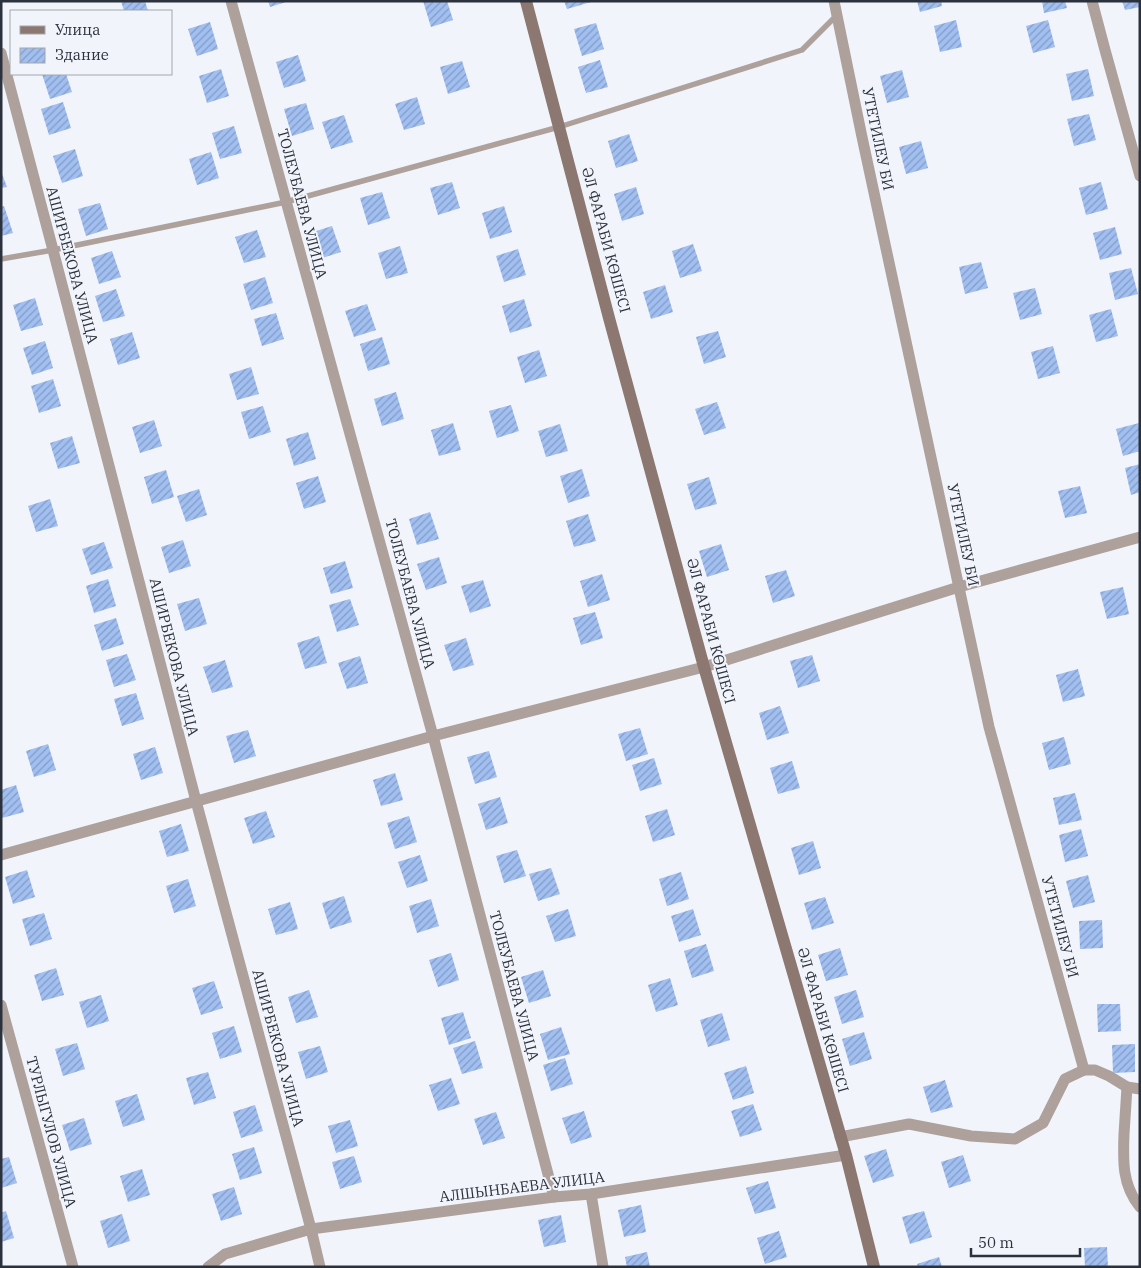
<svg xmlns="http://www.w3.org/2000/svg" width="1141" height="1268" font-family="'IBM Plex Serif',serif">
  <defs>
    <pattern id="building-hatch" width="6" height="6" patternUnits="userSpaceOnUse" patternTransform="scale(1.25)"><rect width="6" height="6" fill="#a1bff1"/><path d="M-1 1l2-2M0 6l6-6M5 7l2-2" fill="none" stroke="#839cc4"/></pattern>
  </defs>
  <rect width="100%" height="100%" fill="#f1f4fa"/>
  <g fill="url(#building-hatch)">
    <polygon points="121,1 145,1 148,11 124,11"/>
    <polygon points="268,1 286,1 286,2 270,7"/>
    <polygon points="423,1 447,1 453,20 431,27"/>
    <polygon points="564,1 591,1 591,2 567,9"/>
    <polygon points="917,1 941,1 942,6 920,12"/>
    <polygon points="1042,1 1065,1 1067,8 1044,13"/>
    <polygon points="1122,1 1140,1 1140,7 1125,10"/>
    <polygon points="956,20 962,47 940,52 934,26"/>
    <polygon points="1048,20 1055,47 1033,53 1026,26"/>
    <polygon points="210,22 218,49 197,56 188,29"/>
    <polygon points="596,23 604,49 582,56 574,29"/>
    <polygon points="298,55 306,81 284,88 276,62"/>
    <polygon points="600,60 608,87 586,93 578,67"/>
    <polygon points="462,61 470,87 448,94 440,67"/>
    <polygon points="221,69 229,96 207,103 199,76"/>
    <polygon points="1088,69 1094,96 1072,101 1066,74"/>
    <polygon points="902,70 909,97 887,103 880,76"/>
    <polygon points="42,74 66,74 72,92 50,99"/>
    <polygon points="417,97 425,124 404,130 395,104"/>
    <polygon points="63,102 71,128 49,135 41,109"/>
    <polygon points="306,103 314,129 292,136 284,109"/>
    <polygon points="1089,114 1096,140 1074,146 1067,119"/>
    <polygon points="344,115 353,142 331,149 322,122"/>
    <polygon points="234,126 242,153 220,159 212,133"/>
    <polygon points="629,134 638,161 616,168 608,141"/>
    <polygon points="921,141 928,168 906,174 899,147"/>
    <polygon points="75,149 83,176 62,183 53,156"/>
    <polygon points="211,152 219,178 197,185 189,159"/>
    <polygon points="1,171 7,187 1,188"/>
    <polygon points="452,182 460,208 438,215 430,188"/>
    <polygon points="1101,182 1108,209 1086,215 1079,188"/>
    <polygon points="636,187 644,214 622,221 614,194"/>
    <polygon points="382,192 390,218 368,225 360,198"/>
    <polygon points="100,203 108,229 86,236 78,209"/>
    <polygon points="4,206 13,233 1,236 1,207"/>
    <polygon points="504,206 512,232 490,239 482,213"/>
    <polygon points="332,226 341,252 319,259 310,233"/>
    <polygon points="1115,227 1122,254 1100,260 1093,233"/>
    <polygon points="257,230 266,257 244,263 235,237"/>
    <polygon points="693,244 702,271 680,278 672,251"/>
    <polygon points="400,246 408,273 386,279 378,253"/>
    <polygon points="518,249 526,275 504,282 496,256"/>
    <polygon points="112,251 121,277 99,284 91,258"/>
    <polygon points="981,262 988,288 965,294 959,267"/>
    <polygon points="1131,268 1138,294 1115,300 1109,273"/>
    <polygon points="265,277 273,303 251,310 243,284"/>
    <polygon points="665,285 673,312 651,319 643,292"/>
    <polygon points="1035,288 1042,314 1020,320 1013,293"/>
    <polygon points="116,289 125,316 103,322 95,296"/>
    <polygon points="35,298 43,325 21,331 13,305"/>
    <polygon points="524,299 532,326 510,333 502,306"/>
    <polygon points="367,304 376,330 354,337 345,311"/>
    <polygon points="1111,309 1118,336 1096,342 1089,315"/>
    <polygon points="276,313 284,339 262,346 254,319"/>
    <polygon points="718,331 726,357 704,364 696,337"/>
    <polygon points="132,332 140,358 118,365 110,339"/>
    <polygon points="382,337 390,364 368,371 360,344"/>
    <polygon points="45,341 53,368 32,375 23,348"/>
    <polygon points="1053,346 1060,373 1038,379 1031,352"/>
    <polygon points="539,350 547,376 525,383 517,357"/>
    <polygon points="251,367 259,394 237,400 229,374"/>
    <polygon points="53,379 61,406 39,413 31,386"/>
    <polygon points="396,392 404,419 382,426 374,399"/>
    <polygon points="717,402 726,428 704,435 695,409"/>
    <polygon points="511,405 519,431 497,438 489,411"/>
    <polygon points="263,406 271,432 249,439 241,412"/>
    <polygon points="154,420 162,446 140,453 132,427"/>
    <polygon points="453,423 461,450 439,456 431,430"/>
    <polygon points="1139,423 1140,428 1140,451 1123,456 1116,429"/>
    <polygon points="560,424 568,451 546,457 538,431"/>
    <polygon points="308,432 316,459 294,466 286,439"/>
    <polygon points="72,436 80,463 58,469 50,443"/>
    <polygon points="1140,464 1140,492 1131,495 1125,468"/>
    <polygon points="582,469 590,496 568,503 560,476"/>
    <polygon points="166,470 174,497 152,504 144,477"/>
    <polygon points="318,476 326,502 304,509 296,483"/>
    <polygon points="709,477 717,504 695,510 687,484"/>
    <polygon points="1080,486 1087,513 1065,518 1058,491"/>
    <polygon points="199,489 207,515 186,522 177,496"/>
    <polygon points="50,499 58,526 36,532 28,506"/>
    <polygon points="430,512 439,539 417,545 409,519"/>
    <polygon points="588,514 596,541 574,547 566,521"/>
    <polygon points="183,540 191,566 169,573 161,547"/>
    <polygon points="104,542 113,568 91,575 82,549"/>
    <polygon points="721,544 729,570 707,577 699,551"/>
    <polygon points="439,557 447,583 426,590 417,564"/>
    <polygon points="345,561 353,588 331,594 323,568"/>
    <polygon points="786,570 795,596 773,603 765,576"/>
    <polygon points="602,574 610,600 588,607 580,581"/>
    <polygon points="108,579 116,606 94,613 86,586"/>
    <polygon points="483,580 491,606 470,613 461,586"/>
    <polygon points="1123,587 1129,614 1107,619 1100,592"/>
    <polygon points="199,598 207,624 185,631 177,604"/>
    <polygon points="350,599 359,625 337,632 329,605"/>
    <polygon points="595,612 603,638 581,645 573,618"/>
    <polygon points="116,618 124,644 102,651 94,625"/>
    <polygon points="319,636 327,663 305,669 297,643"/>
    <polygon points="466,638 474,665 453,671 444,645"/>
    <polygon points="127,654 136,680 114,687 106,660"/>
    <polygon points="812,655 820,681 798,688 790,661"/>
    <polygon points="360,656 368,683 347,689 338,663"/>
    <polygon points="225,660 233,687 212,693 203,667"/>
    <polygon points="1078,669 1085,696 1063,702 1056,675"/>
    <polygon points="136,693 144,719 122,726 114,699"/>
    <polygon points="780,706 789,733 767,740 759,713"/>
    <polygon points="640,728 648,754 626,761 618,734"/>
    <polygon points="248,730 256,756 234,763 226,736"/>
    <polygon points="1064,737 1071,764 1049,770 1042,743"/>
    <polygon points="48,744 56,770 34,777 26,751"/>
    <polygon points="155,747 163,773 141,780 133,754"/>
    <polygon points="489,751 497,777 475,784 467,757"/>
    <polygon points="654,758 662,784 640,791 632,765"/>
    <polygon points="792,761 800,788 778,794 770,768"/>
    <polygon points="395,773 403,800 381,806 373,780"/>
    <polygon points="16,785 24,812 2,818 1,790"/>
    <polygon points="1075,793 1082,820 1059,825 1053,798"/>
    <polygon points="500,797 508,823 486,830 478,804"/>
    <polygon points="667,809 675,835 653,842 645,816"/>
    <polygon points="266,811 275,837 253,844 244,818"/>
    <polygon points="409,816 417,842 395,849 387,823"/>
    <polygon points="181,824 189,851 167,857 159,831"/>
    <polygon points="1081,829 1088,856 1065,862 1059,835"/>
    <polygon points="813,841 821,868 799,875 791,848"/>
    <polygon points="517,850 526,876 504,883 496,856"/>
    <polygon points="420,855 428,881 407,888 398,862"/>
    <polygon points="551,868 560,894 538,901 529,874"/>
    <polygon points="27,870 35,897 13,904 5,877"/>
    <polygon points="681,872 689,899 667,906 659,879"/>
    <polygon points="1088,875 1095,902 1073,908 1066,881"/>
    <polygon points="188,879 196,906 174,913 166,886"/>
    <polygon points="344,896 352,922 330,929 322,903"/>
    <polygon points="825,897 834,923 812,930 804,903"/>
    <polygon points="431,899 439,926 417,933 409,906"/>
    <polygon points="290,902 298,929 276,935 268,909"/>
    <polygon points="568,909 576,936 555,942 546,916"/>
    <polygon points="693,909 701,935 679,942 671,916"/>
    <polygon points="44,913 52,939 30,946 22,919"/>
    <polygon points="1102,920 1103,948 1080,949 1079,921"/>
    <polygon points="706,944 714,971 692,978 684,951"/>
    <polygon points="840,948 848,975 826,981 818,955"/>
    <polygon points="451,953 459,980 438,987 429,960"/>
    <polygon points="56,968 64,995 42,1001 34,975"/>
    <polygon points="543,970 551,996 529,1003 521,977"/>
    <polygon points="670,978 678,1005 656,1012 648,985"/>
    <polygon points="214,981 223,1008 201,1015 192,988"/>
    <polygon points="309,990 318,1017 296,1023 288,997"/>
    <polygon points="856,990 864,1017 842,1024 834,997"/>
    <polygon points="101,995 109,1021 87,1028 79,1002"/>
    <polygon points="1097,1004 1120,1004 1121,1031 1098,1032"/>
    <polygon points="463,1012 471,1038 449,1045 441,1018"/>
    <polygon points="722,1013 730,1040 708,1047 700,1020"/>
    <polygon points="234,1026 242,1052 220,1059 212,1033"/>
    <polygon points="561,1027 570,1054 548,1060 540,1034"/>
    <polygon points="864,1032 872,1059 850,1066 842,1039"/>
    <polygon points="475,1041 483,1068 462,1074 453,1048"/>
    <polygon points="77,1043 85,1069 63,1076 55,1049"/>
    <polygon points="1135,1044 1135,1072 1113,1073 1112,1045"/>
    <polygon points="320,1046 328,1072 306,1079 298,1052"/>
    <polygon points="565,1058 573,1084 551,1091 543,1065"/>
    <polygon points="746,1066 754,1093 733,1100 724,1073"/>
    <polygon points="208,1072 216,1098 194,1105 186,1078"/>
    <polygon points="451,1078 460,1104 438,1111 429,1085"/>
    <polygon points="945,1080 953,1107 931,1113 923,1087"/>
    <polygon points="137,1094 145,1120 123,1127 115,1101"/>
    <polygon points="753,1104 762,1130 740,1137 731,1111"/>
    <polygon points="255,1105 263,1131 241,1138 233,1112"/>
    <polygon points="584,1111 592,1137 571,1144 562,1118"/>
    <polygon points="496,1112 505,1138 483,1145 474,1119"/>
    <polygon points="84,1118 92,1144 70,1151 62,1125"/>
    <polygon points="350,1120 358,1146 336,1153 328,1126"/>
    <polygon points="254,1147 262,1173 240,1180 232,1154"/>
    <polygon points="886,1149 894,1176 873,1183 864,1156"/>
    <polygon points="963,1155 971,1181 949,1188 941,1162"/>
    <polygon points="354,1156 362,1182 340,1189 332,1162"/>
    <polygon points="9,1157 17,1183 1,1188 1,1159"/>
    <polygon points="142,1169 150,1195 128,1202 120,1176"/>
    <polygon points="768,1181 776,1208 755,1214 746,1188"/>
    <polygon points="234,1187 242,1214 221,1221 212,1194"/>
    <polygon points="641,1205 646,1232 624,1237 618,1210"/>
    <polygon points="6,1211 14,1238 1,1242 1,1213"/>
    <polygon points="924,1211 932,1237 910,1244 902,1217"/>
    <polygon points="122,1214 130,1241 108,1248 100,1221"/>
    <polygon points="561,1215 566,1242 544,1247 538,1220"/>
    <polygon points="779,1231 787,1257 765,1264 757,1238"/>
    <polygon points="1107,1247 1108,1267 1085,1267 1084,1248"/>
    <polygon points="647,1252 650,1267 627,1267 625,1257"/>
    <polygon points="939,1257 942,1267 918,1267 917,1264"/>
  </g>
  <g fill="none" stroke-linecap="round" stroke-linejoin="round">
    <polyline stroke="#aea09b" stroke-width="5.5" points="1,259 53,250 286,202 559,127 802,50 837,15"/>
    <g stroke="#aea09b" stroke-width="11">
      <polyline points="231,1 433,736 554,1197"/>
      <polyline points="834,1 862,137 989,727 1084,1070"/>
      <polyline points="1092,1 1105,50 1140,176"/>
      <polyline points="1,53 53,250 196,801 311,1229 320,1267"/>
      <polyline points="1,855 433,736 704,667 959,587 1140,537"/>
      <polyline points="1,1005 73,1267"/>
      <path d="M1127 1087C1126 1103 1125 1118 1124 1134 1123 1161 1122 1185 1140 1207"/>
      <polyline points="840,1137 909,1124 971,1136 1015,1139 1043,1123 1065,1079 1084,1070 1095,1070 1109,1076 1127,1087 1140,1089"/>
      <polyline points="591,1194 603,1267"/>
      <polyline points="208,1267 225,1254 311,1229 554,1197 591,1194 846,1155"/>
    </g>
    <polyline stroke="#8c7870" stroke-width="12" points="526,1 609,318 704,667 846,1155 874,1267"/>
  </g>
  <g text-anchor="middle" stroke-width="4" stroke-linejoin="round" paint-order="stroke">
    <g font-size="15" fill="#2c323d" stroke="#f1f4fa">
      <text transform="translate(878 139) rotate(78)" y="5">УТЕТИЛЕУ БИ</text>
      <text transform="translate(302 204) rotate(75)" y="5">ТОЛЕУБАЕВА УЛИЦА</text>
      <text transform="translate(606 240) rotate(75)" y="5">ӘЛ ФАРАБИ КӨШЕСІ</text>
      <text transform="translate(72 265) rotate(75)" y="5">АШИРБЕКОВА УЛИЦА</text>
      <text transform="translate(963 535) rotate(78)" y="5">УТЕТИЛЕУ БИ</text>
      <text transform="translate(410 594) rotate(75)" y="5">ТОЛЕУБАЕВА УЛИЦА</text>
      <text transform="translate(711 631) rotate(75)" y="5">ӘЛ ФАРАБИ КӨШЕСІ</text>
      <text transform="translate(174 657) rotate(76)" y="5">АШИРБЕКОВА УЛИЦА</text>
      <text transform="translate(1060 927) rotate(75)" y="5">УТЕТИЛЕУ БИ</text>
      <text transform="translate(514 986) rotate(75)" y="5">ТОЛЕУБАЕВА УЛИЦА</text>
      <text transform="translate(823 1020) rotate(74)" y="5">ӘЛ ФАРАБИ КӨШЕСІ</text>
      <text transform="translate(278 1048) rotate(75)" y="5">АШИРБЕКОВА УЛИЦА</text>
      <text transform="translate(51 1132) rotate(75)" y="5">ТУРЛЫГУЛОВ УЛИЦА</text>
      <text transform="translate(522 1187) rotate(-7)" y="5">АЛШЫНБАЕВА УЛИЦА</text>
    </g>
  </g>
  <rect width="1141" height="1268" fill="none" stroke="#2c323d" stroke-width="5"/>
  <rect x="10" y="10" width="162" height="65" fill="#f1f4fa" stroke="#a2a6ae"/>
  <rect x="20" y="26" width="25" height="8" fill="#8c7870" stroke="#a2a6ae"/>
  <text x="55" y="35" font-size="15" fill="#2c323d">Улица</text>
  <rect x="20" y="48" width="25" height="15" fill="url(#building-hatch)" stroke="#a2a6ae"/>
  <text x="55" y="60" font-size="15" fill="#2c323d">Здание</text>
  <path d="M971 1248v8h109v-8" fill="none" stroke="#2c323d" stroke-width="2.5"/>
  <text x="978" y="1248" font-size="15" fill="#2c323d" stroke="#f1f4fa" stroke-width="4" paint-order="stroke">50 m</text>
</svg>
